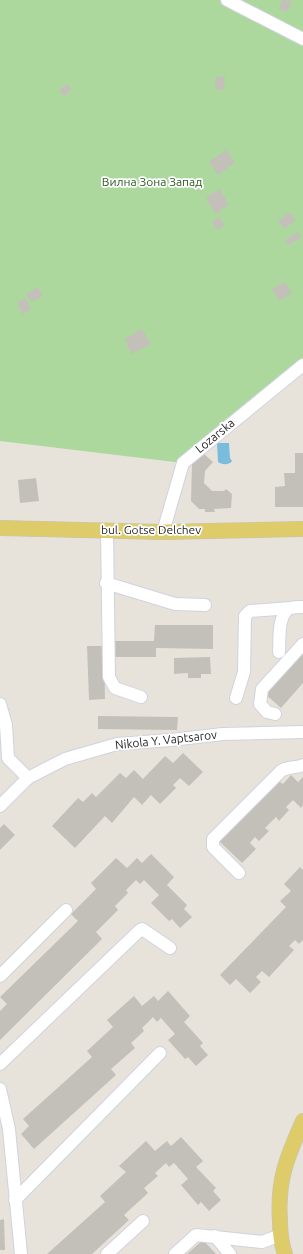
<svg xmlns="http://www.w3.org/2000/svg" width="303" height="1254" font-family="Ubuntu,sans-serif">
  <rect width="100%" height="100%" fill="#e8e3da"/>
  <polygon fill="#add89d" points="0,0 303,0 303,365 183,463 0,441"/>
  <path fill="#79bcde" d="M217 443H229L230 458 232 461C230 465 222 465 218 462Z"/>
  <g fill="#c3c0ba">
    <polygon points="282,0 292,1 287,12 279,9"/>
    <polygon points="216,76 225,77 224,90 215,89"/>
    <polygon points="67,84 72,90 64,96 59,90"/>
    <polygon points="226,150 235,163 218,175 209,162"/>
    <polygon points="220,189 229,205 215,214 206,197"/>
    <polygon points="290,212 296,220 284,229 278,221"/>
    <polygon points="219,217 225,225 218,230 212,222"/>
    <polygon points="298,232 302,237 289,245 285,240"/>
    <polygon points="285,282 292,294 279,301 272,289"/>
    <polygon points="38,287 43,296 31,302 26,294"/>
    <polygon points="26,298 31,310 22,314 17,302"/>
    <polygon points="142,329 151,344 132,354 124,339"/>
    <polygon points="295,453 303,453 303,507 275,507 275,487 285,486 284,473 295,473"/>
    <polygon points="204,454 213,462 205,471 204,483 212,491 224,491 226,489 232,494 231,508 214,509 215,512 205,512 205,509 199,509 191,501 192,464"/>
    <polygon points="36,478 39,501 20,503 18,480"/>
    <polygon points="155,625 213,625 213,649 156,648 156,657 115,657 115,641 154,641"/>
    <polygon points="87,646 104,646 105,699 89,700"/>
    <polygon points="303,651 303,683 281,708 264,693"/>
    <polygon points="210,657 211,674 201,674 201,678 188,678 188,673 174,674 174,658"/>
    <polygon points="98,716 178,717 177,730 98,729"/>
    <polygon points="183,753 203,772 189,786 180,778 173,785 176,788 160,804 151,795 142,805 134,797 112,823 105,816 75,848 52,826 78,798 83,802 92,793 96,797 120,773 126,778 134,770 143,779 165,756 173,763"/>
    <polygon points="291,775 298,782 303,777 303,805 301,808 293,800 286,807 289,810 279,821 276,817 265,828 269,831 259,841 255,837 250,843 256,849 242,863 219,841 277,780 283,784"/>
    <polygon points="4,824 15,835 0,850 0,828"/>
    <polygon points="151,854 174,877 167,885 187,905 184,909 192,917 180,928 172,919 169,921 151,903 159,895 144,880 140,884 136,880 126,890 128,893 115,906 118,910 96,932 102,939 0,1040 0,1011 7,1004 0,997 78,921 71,914 96,889 91,883 116,858 127,868 137,858 142,863"/>
    <polygon points="300,867 303,870 303,940 299,944 295,940 289,946 294,950 269,977 262,971 256,977 261,982 250,993 236,979 230,985 220,975 286,907 280,901 291,891 284,884"/>
    <polygon points="168,991 190,1016 184,1022 203,1043 200,1046 208,1055 196,1066 188,1057 185,1059 168,1040 175,1034 161,1018 157,1022 153,1017 142,1028 144,1031 131,1043 135,1048 111,1069 116,1075 34,1149 21,1134 29,1126 23,1119 92,1057 87,1051 113,1027 107,1020 134,996 142,1006 154,996 158,1001"/>
    <polygon points="181,1137 203,1161 196,1167 216,1188 213,1191 221,1200 209,1211 201,1202 198,1205 181,1185 188,1179 174,1163 169,1167 166,1163 155,1173 158,1176 144,1188 148,1193 124,1215 129,1220 92,1254 47,1254 105,1202 100,1196 126,1172 119,1166 146,1141 155,1151 167,1141 171,1146"/>
    <polygon points="4,1219 5,1250 0,1250 0,1220"/>
    <polygon points="203,1240 216,1254 187,1254"/>
  </g>
  <g fill="none" stroke-linecap="round" stroke-linejoin="round">
    <defs>
      <g id="minor">
        <polyline points="227,0 303,39"/>
        <polyline points="107,530 109,677 115,688 141,697"/>
        <polyline points="163,532 183,463 303,365"/>
        <polyline points="106,583 175,604 205,605"/>
        <path d="M279 652C280 640 277 615 290 608 294 607 299 607 303 607"/>
        <polyline points="236,698 244,672 245,616 250,611 291,608"/>
        <polyline points="0,704 6,725 8,758 28,778"/>
        <polyline points="275,714 267,712 260,704 262,689 303,644"/>
        <polyline points="0,806 28,778 65,759 117,744 171,740 223,734 303,732"/>
        <path d="M239 873 213 847V839L281 771C290 765 295 769 303 765"/>
        <polyline points="0,976 66,910"/>
        <polyline points="0,1064 140,930 142,929 170,948"/>
        <polyline points="0,1089 9,1129 21,1254"/>
        <polyline points="15,1200 160,1053"/>
        <polyline points="215,1236 230,1254"/>
        <polyline points="107,1254 143,1221"/>
        <polyline points="175,1254 196,1235 262,1242 281,1235"/>
      </g>
      <g id="major">
        <polyline points="0,528 163,532 303,529"/>
        <path d="M285 1254C281 1243 280 1232 280 1221 277 1180 287 1157 303 1121"/>
      </g>
    </defs>
    <use href="#minor" stroke="#d0d2df" stroke-width="14"/>
    <use href="#major" stroke="#c3c3c3" stroke-width="16"/>
    <use href="#minor" stroke="#fff" stroke-width="12"/>
    <use href="#major" stroke="#decb6a" stroke-width="15"/>
  </g>
  <g text-anchor="middle" stroke-width="3.5" stroke-linejoin="round" paint-order="stroke">
    <g font-size="12" fill="#295a22" stroke="#fff">
      <text x="152" y="186">Вилна Зона Запад</text>
    </g>
    <g font-size="12" fill="#272727" stroke="#fff">
      <text transform="translate(215 436) rotate(-39)" y="4">Lozarska</text>
      <text x="151" y="534">bul. Gotse Delchev</text>
      <text transform="translate(166 740) rotate(-6)" y="4">Nikola Y. Vaptsarov</text>
    </g>
  </g>
</svg>
